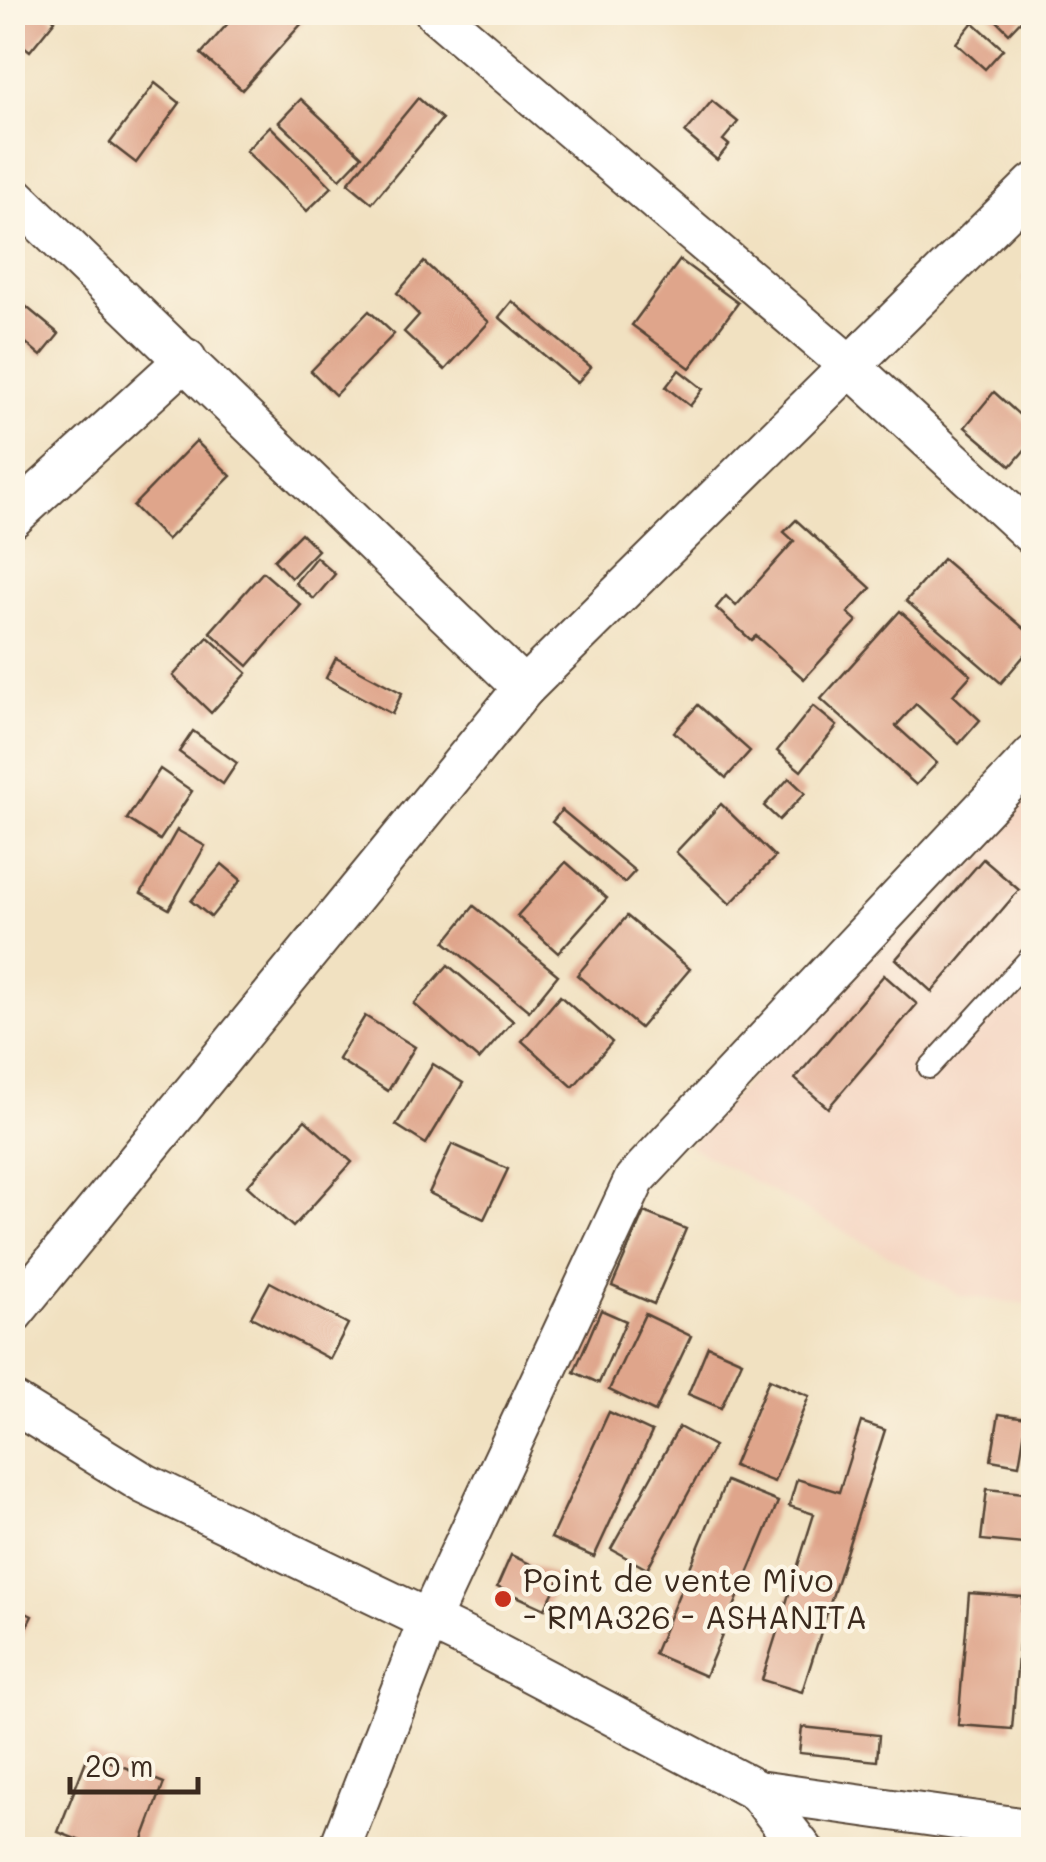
<svg xmlns="http://www.w3.org/2000/svg" width="1046" height="1862" font-family="Mali,sans-serif">
  <rect width="100%" height="100%" fill="#fcf5e5"/>
  <filter id="ink" filterUnits="userSpaceOnUse"><feTurbulence type="fractalNoise" baseFrequency=".01" numOctaves="2"/><feDisplacementMap in="SourceGraphic" scale="20" xChannelSelector="R" yChannelSelector="G"/><feConvolveMatrix kernelMatrix="1 2 1 2 8 2 1 2 1" color-interpolation-filters="sRGB"/></filter>
  <filter id="wash" filterUnits="userSpaceOnUse"><feTurbulence type="fractalNoise" baseFrequency=".0048" numOctaves="4" result="noise"/><feDisplacementMap in="SourceGraphic" scale="40" xChannelSelector="R" yChannelSelector="G"/><feGaussianBlur stdDeviation="2.25" result="paint"/><feColorMatrix in="noise" values="0 0 0 0 0 0 0 0 0 0 0 0 0 0 0 0 0 1.4 0 .05"/><feComposite in="paint" operator="in"/></filter>
  <g filter="url(#wash)">
    <rect width="100%" height="100%" fill="#f1e1c1"/>
    <polygon fill="#f4d3c0" points="1033,770 1033,1305 961,1296 689,1146"/>
    <g id="blocks">
      <g fill="#dfa58b">
        <polygon points="12,12 46,12 55,20 30,51 12,37"/>
        <polygon points="238,12 312,12 242,90 201,54"/>
        <polygon points="988,12 1029,12 1009,33"/>
        <polygon points="973,22 1003,49 985,69 956,43"/>
        <polygon points="155,83 180,103 136,163 110,143"/>
        <polygon points="418,98 442,119 372,203 348,183"/>
        <polygon points="301,99 362,156 340,179 279,122"/>
        <polygon points="712,101 738,122 723,140 729,145 717,160 685,133"/>
        <polygon points="270,126 332,187 307,211 246,151"/>
        <polygon points="680,260 738,303 690,368 632,325"/>
        <polygon points="424,262 489,322 445,370 404,332 419,315 397,293"/>
        <polygon points="1034,268 1034,290 1023,279"/>
        <polygon points="12,295 59,334 41,356 12,331"/>
        <polygon points="512,301 591,367 577,383 499,317"/>
        <polygon points="369,311 394,334 335,395 311,371"/>
        <polygon points="679,370 703,389 690,406 666,387"/>
        <polygon points="994,392 1034,428 1034,439 1011,466 965,427"/>
        <polygon points="196,441 231,476 167,540 133,506"/>
        <polygon points="796,520 871,588 848,613 857,621 804,679 756,636 751,640 716,608 726,596 736,606 794,541 784,532"/>
        <polygon points="301,533 318,550 291,578 274,560"/>
        <polygon points="316,557 335,574 314,599 295,583"/>
        <polygon points="943,559 1034,637 1034,644 1001,683 906,601"/>
        <polygon points="263,572 301,605 248,666 210,632"/>
        <polygon points="900,611 971,675 953,695 980,720 959,744 916,704 896,726 937,763 916,785 821,699"/>
        <polygon points="208,637 247,673 211,713 173,676"/>
        <polygon points="336,658 402,693 392,714 326,678"/>
        <polygon points="698,705 750,751 726,778 674,732"/>
        <polygon points="813,706 837,726 801,771 777,751"/>
        <polygon points="193,731 237,763 223,784 179,752"/>
        <polygon points="160,769 192,791 160,840 127,819"/>
        <polygon points="789,778 805,793 779,820 764,806"/>
        <polygon points="721,804 775,857 730,904 676,852"/>
        <polygon points="562,810 635,871 624,883 552,822"/>
        <polygon points="177,830 205,846 169,909 141,893"/>
        <polygon points="983,859 1019,890 932,992 896,959"/>
        <polygon points="566,862 607,898 558,953 517,916"/>
        <polygon points="222,864 241,880 211,917 191,901"/>
        <polygon points="474,906 558,975 529,1011 445,942"/>
        <polygon points="627,916 690,969 640,1028 577,975"/>
        <polygon points="448,965 513,1021 479,1060 414,1004"/>
        <polygon points="884,975 917,1004 828,1108 795,1079"/>
        <polygon points="560,996 612,1042 573,1087 522,1041"/>
        <polygon points="365,1016 415,1047 388,1091 338,1059"/>
        <polygon points="433,1064 463,1083 426,1144 396,1125"/>
        <polygon points="305,1120 352,1162 293,1227 247,1186"/>
        <polygon points="452,1144 508,1169 484,1219 429,1193"/>
        <polygon points="644,1212 686,1229 654,1304 612,1286"/>
        <polygon points="270,1282 348,1324 330,1359 251,1317"/>
        <polygon points="601,1310 626,1321 599,1383 574,1372"/>
        <polygon points="645,1314 691,1336 655,1412 609,1390"/>
        <polygon points="708,1346 742,1361 721,1408 688,1394"/>
        <polygon points="769,1379 809,1396 774,1482 733,1466"/>
        <polygon points="609,1412 652,1432 594,1557 551,1538"/>
        <polygon points="999,1414 1027,1418 1019,1465 991,1460"/>
        <polygon points="861,1422 885,1430 802,1692 762,1680 814,1514 789,1506 797,1479 839,1492"/>
        <polygon points="679,1427 714,1446 647,1569 611,1549"/>
        <polygon points="726,1481 778,1502 705,1676 654,1654"/>
        <polygon points="987,1489 1034,1494 1034,1545 981,1540"/>
        <polygon points="511,1555 560,1578 545,1609 497,1587"/>
        <polygon points="969,1593 1023,1597 1012,1729 958,1725"/>
        <polygon points="12,1606 32,1616 12,1655"/>
        <polygon points="802,1727 879,1735 877,1761 799,1753"/>
        <polygon points="89,1753 164,1783 139,1850 103,1850 58,1832"/>
      </g>
    </g>
  </g>
  <g filter="url(#ink)">
    <use href="#blocks" fill-opacity="0" stroke="#564536" stroke-width="2.5"/>
    <g fill="none" stroke-linecap="round" stroke-linejoin="round">
      <defs>
        <polyline id="lane" points="929,1068 1034,953"/>
        <g id="street">
          <polyline points="435,12 850,366 1034,536"/>
          <polyline points="12,194 524,688 1034,184"/>
          <polyline points="12,518 186,359"/>
          <polyline points="12,1314 524,688"/>
          <polyline points="12,1402 145,1484 468,1639 757,1791 1034,1830"/>
          <polyline points="757,1791 803,1850"/>
          <polyline points="339,1850 428,1622 635,1179 1034,755"/>
        </g>
      </defs>
      <use href="#lane" stroke="#564536" stroke-width="24"/>
      <use href="#street" stroke="#564536" stroke-width="44"/>
      <use href="#lane" stroke="#fff" stroke-width="20"/>
      <use href="#street" stroke="#fff" stroke-width="40"/>
    </g>
  </g>
  <circle fill="#c8321e" stroke="#fcf5e5" stroke-width="4" cx="503" cy="1599" r="10"/>
  <g text-anchor="middle" stroke-width="9" stroke-linejoin="round" paint-order="stroke">
    <g font-size="32" fill="#3b2a1e" stroke="#fcf5e5" text-anchor="start">
      <text x="523" y="1592">Point de vente Mivo<tspan x="523" dy="37">- RMA326 - ASHANITA</tspan></text>
    </g>
  </g>
  <rect width="1046" height="1862" fill="none" stroke="#fcf5e5" stroke-width="50"/>
  <path d="M70 1777v15h128v-15" fill="none" stroke="#3b2a1e" stroke-width="5"/>
  <text x="85" y="1777" font-size="30" fill="#3b2a1e" stroke="#fcf5e5" stroke-width="8" paint-order="stroke">20 m</text>
</svg>
